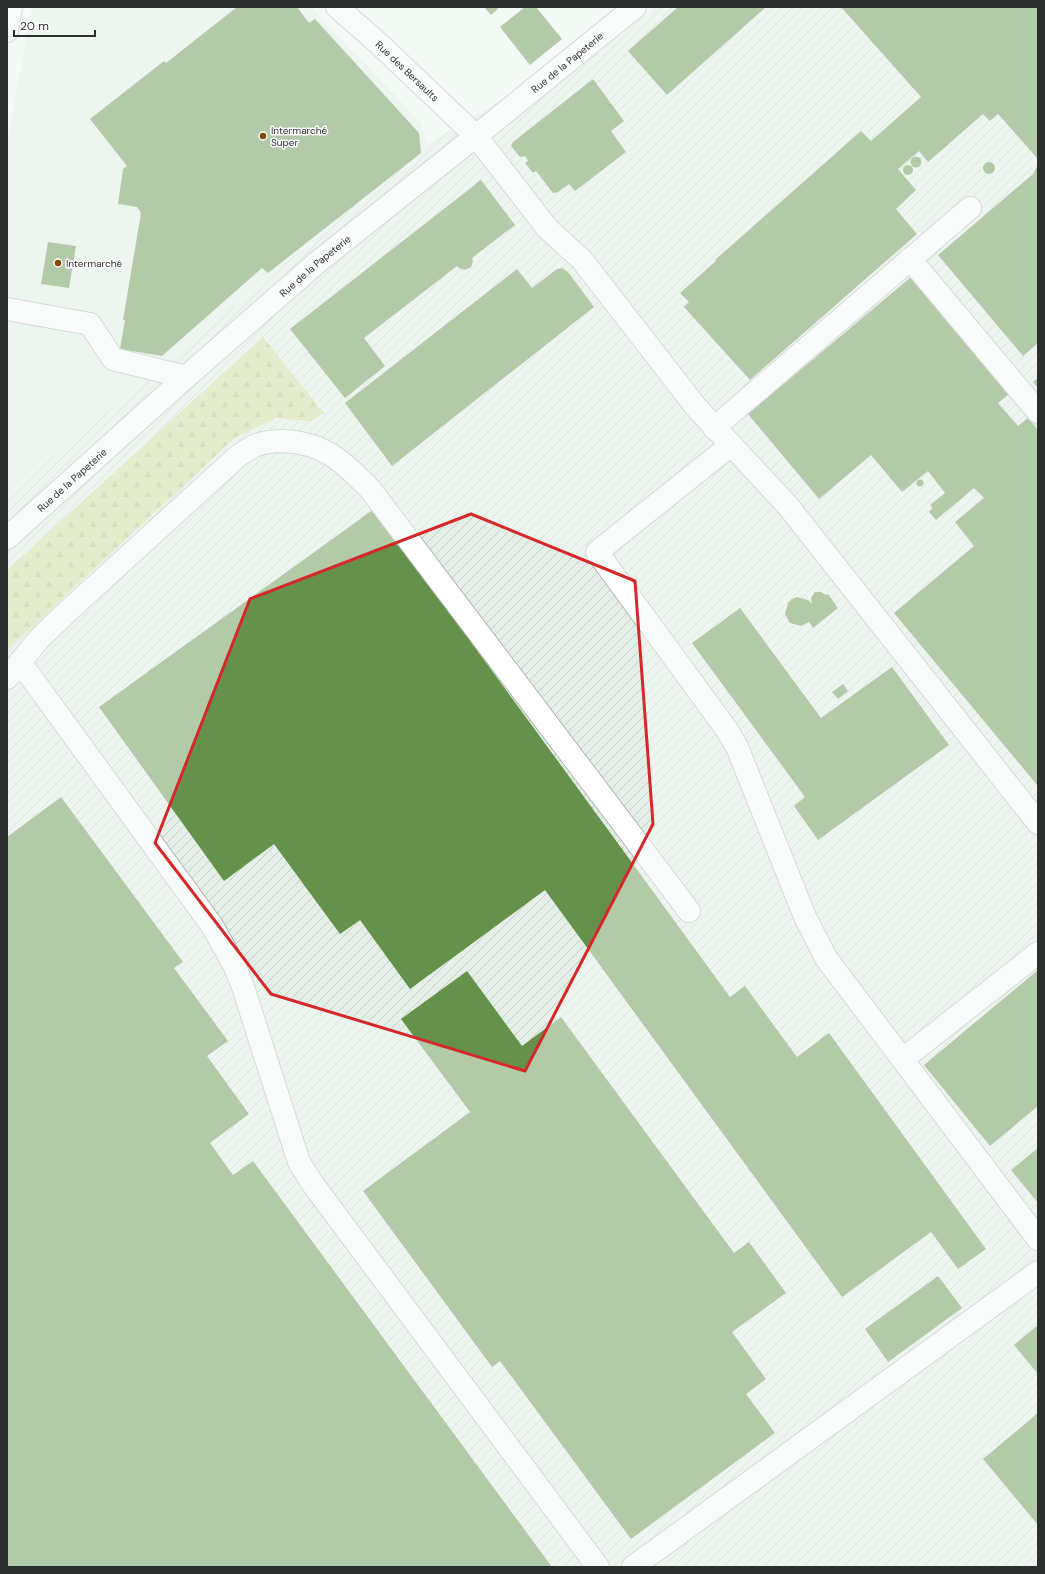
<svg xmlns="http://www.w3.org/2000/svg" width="1045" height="1574" font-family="'DM Sans',sans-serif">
  <defs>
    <pattern id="industrial-furrows" width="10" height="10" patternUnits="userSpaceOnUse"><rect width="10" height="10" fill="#e4f0e7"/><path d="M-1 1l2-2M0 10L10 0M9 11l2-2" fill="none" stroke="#c4cec6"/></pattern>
    <pattern id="forest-firs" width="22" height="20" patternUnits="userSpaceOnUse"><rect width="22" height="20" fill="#d0db98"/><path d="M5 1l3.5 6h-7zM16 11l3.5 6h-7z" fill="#b3bc83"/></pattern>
  </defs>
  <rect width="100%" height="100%" fill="#f4faf6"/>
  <polygon fill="#e4f0e7" points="32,7 311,7 421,123 427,144 223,315 170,362 7,493 7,142"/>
  <polygon fill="url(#industrial-furrows)" points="655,7 1038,7 1038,1567 7,1567 7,493 170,362 223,315 427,144 646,15"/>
  <polygon fill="url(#forest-firs)" points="263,337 324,413 311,421 277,418 236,437 7,650 7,570"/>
  <g fill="#65914b">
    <polygon points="237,7 297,7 309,23 315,19 419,133 421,153 268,273 262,268 162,356 120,349 125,320 123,320 141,213 137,207 118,204 123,169 127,166 90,119 164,61 166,63"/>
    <polygon points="484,7 496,7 498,9 491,15"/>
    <polygon points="525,7 536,7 562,39 530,65 500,27"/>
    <polygon points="678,7 766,7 667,95 628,51"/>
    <polygon points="841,7 1038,7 1038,159 998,114 990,121 983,114 928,162 919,151 898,169 916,190 896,209 917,234 750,380 684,307 689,302 680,293 716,261 715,260 861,131 871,141 921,97"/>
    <polygon points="593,79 624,121 611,131 626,152 575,191 569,184 558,192 553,193 536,171 533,173 525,163 528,161 525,156 520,157 511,146 513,142"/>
    <circle cx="916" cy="162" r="5.5"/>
    <circle cx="989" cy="168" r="6"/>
    <polygon points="1038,164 1038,343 1023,356 938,255 1033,174"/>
    <circle cx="908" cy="170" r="5"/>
    <polygon points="481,180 515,225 472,258 473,261 471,267 465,270 459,268 457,266 364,338 385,366 345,398 290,329"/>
    <polygon points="48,242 76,246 69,288 41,284"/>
    <polygon points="562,268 568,272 594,307 392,466 345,403 517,269 532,288 557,269"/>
    <polygon points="911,277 1009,394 998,403 1018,426 1028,418 1038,430 1038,786 894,613 974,546 955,522 984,498 974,488 936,520 929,512 933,508 930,505 945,493 928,471 902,492 871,455 819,499 748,414"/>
    <polygon points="1038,378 1038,388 1033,382"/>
    <circle cx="920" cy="483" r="3.5"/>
    <polygon points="374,509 730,997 745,986 797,1057 829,1033 986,1249 958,1269 931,1232 842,1297 545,890 410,989 360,920 340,934 274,844 224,881 99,707"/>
    <polygon points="815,592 821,592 826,595 828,594 838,608 813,628 809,622 801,626 790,623 785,614 788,603 792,599 797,597 808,600 812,604 811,598"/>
    <polygon points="740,608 821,718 892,667 949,745 818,840 794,806 805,797 692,643"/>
    <polygon points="843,684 848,691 838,699 832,692"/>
    <polygon points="61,797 183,962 174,968 228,1041 207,1056 249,1114 210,1143 233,1175 253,1161 552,1567 7,1567 7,837"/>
    <polygon points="1038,970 1038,1106 990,1146 924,1065"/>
    <polygon points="467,971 522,1046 561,1017 734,1253 749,1242 786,1293 732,1332 766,1379 746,1394 775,1433 631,1539 500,1361 492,1367 363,1191 470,1112 401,1019"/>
    <polygon points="1038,1148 1038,1203 1011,1170"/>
    <polygon points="938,1276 962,1308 888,1362 865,1329"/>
    <polygon points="1038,1325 1038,1374 1014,1345"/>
    <polygon points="1038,1413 1038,1525 983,1459"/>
  </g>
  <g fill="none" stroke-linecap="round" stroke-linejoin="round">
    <defs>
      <g id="minor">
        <path id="s1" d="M337 7 377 42 476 136 547 228 582 260 696 407 788 506 1038 823"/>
        <polyline points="7,31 11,7"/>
        <polyline points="910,259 1038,412"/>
        <polyline points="7,309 90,324 113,359 186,377"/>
        <polyline points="714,428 970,208"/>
        <polyline points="731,445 597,552 727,730 737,747 805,917 826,958 1038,1239"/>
        <path id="s2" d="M7 538 186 377 319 261 476 136 635 7"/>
        <polyline points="20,662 213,927 235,967 243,987 299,1162 312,1183 598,1567"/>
        <path d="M7 678 39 639 68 611 238 456C243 453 249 449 254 446 263 442 274 441 284 441 325 443 343 462 370 489L689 911"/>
        <polyline points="903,1059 1038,953"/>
        <polyline points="633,1567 1038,1272"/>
      </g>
    </defs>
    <use href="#minor" stroke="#afb4b0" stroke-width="24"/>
    <use href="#minor" stroke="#fff" stroke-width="22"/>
  </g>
  <path d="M0 0H1045V1574H0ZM471 514 635 581 653 824 525 1071 271 994 155 843 250 599Z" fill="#f4faf6" fill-opacity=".55" fill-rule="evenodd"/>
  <path fill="none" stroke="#d62828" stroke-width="3" stroke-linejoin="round" d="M471 514 635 581 653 824 525 1071 271 994 155 843 250 599Z"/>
  <g fill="#854904" stroke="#fff" stroke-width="1.5">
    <circle cx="263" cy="136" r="4"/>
    <circle cx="58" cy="263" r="4"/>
  </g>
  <g text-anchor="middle" stroke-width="3" stroke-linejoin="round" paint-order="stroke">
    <g font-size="10" fill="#2d2f2e" stroke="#fff">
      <text dy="4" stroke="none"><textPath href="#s2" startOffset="735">Rue de la Papeterie</textPath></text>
      <text dy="4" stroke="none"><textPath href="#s1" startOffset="95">Rue des Bersaults</textPath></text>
      <text dy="4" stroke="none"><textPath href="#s2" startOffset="411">Rue de la Papeterie</textPath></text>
      <text dy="4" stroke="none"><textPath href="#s2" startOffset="87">Rue de la Papeterie</textPath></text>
    </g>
    <g font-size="10" fill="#2d2f2e" stroke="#fff" text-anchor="start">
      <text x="271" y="134">Intermarché<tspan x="271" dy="12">Super</tspan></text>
      <text x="66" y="267">Intermarché</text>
    </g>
  </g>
  <rect width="1045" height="1574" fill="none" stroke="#2d2f2e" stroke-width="16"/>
  <path d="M14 30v6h81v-6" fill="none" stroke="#2d2f2e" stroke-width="2"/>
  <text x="20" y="30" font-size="12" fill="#2d2f2e" stroke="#ffffff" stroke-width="3" paint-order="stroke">20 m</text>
</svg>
